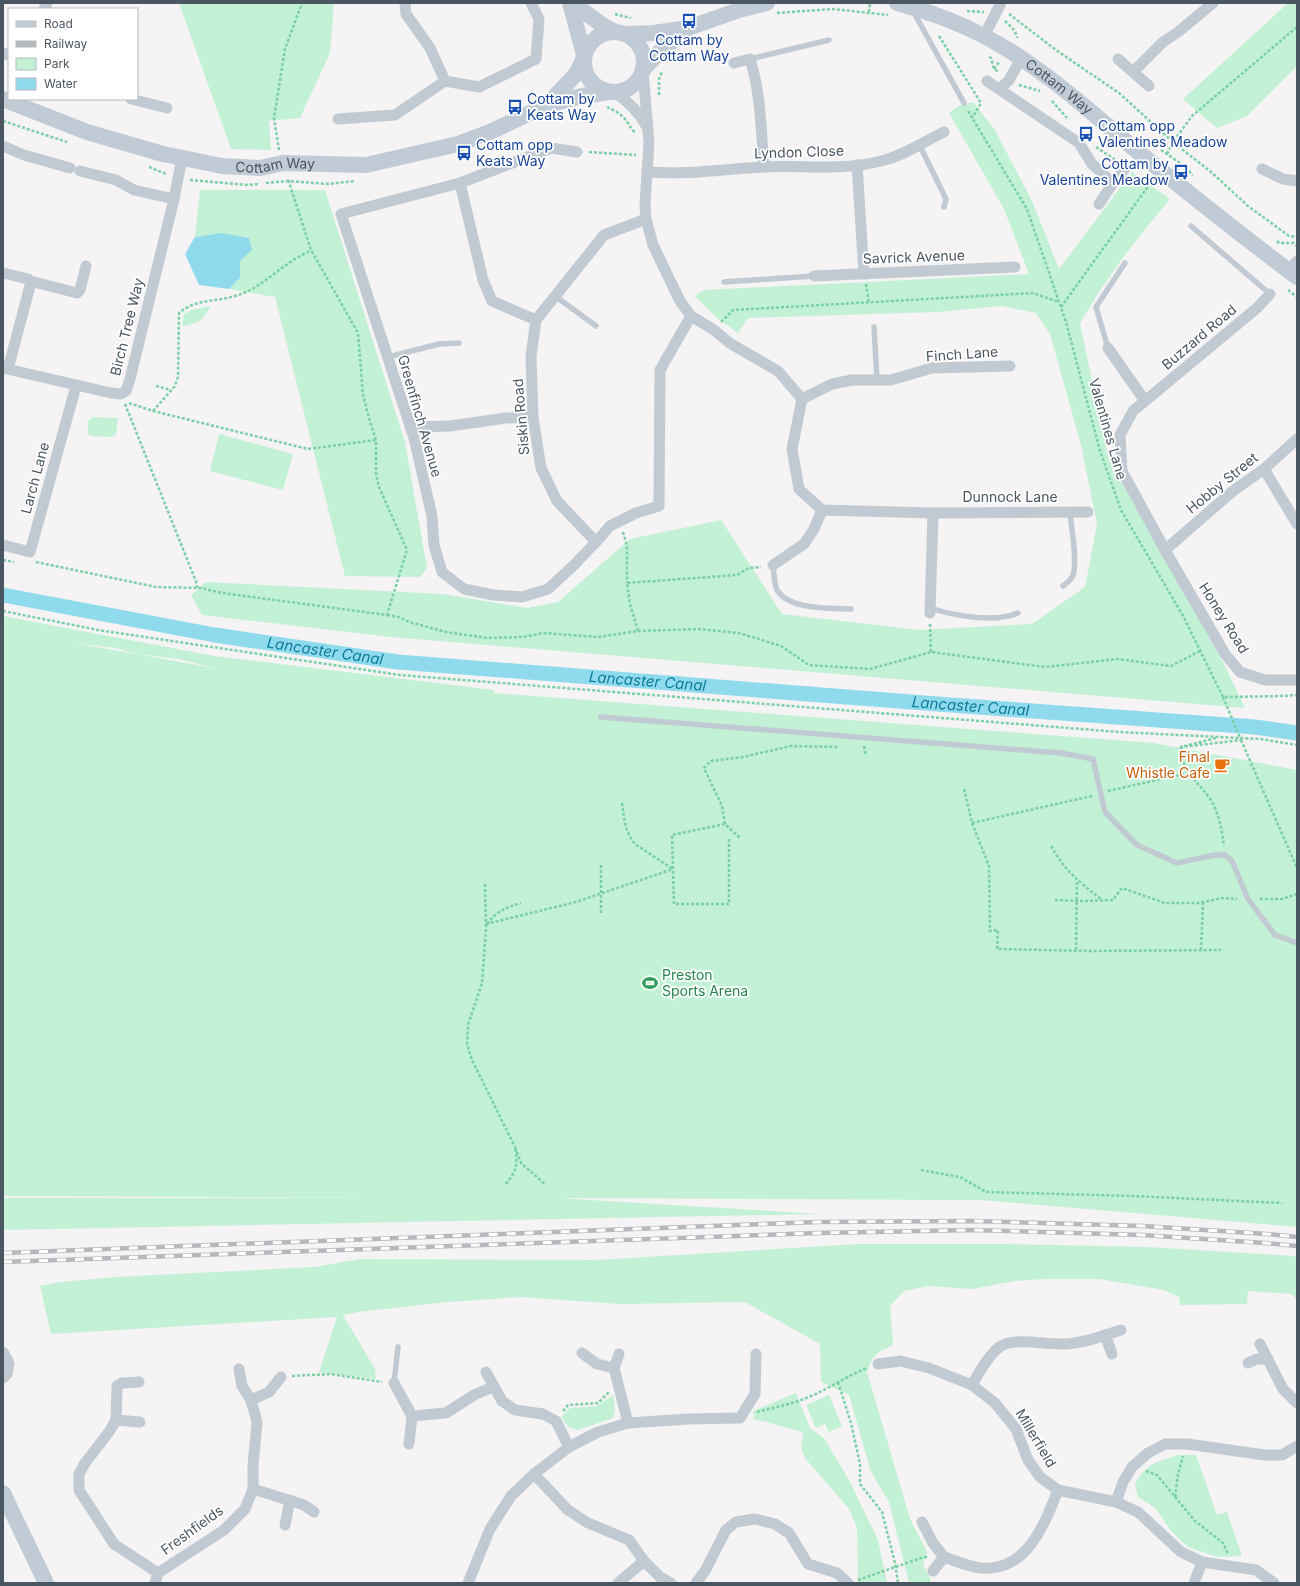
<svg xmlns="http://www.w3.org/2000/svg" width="1300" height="1586" font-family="Inter,sans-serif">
  <rect width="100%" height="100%" fill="#f5f3f3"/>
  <g fill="#c3f1d5" fill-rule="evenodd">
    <polygon points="179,3 334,3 330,53 300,118 269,121 271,150 231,149"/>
    <polygon points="1288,3 1297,3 1297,66 1247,116 1217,128 1183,99"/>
    <path d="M973 102 995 130 1033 203 1059 269 1132 172 1170 199C1137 239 1105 278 1080 324L1109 460 1223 662 1245 708 391 637 202 615 191 595 206 582 443 594 527 608 558 602 630 539 721 520 782 614 919 630 1032 624 1085 587 1097 524 1081 445 1050 334 1036 313 1001 306 938 312 748 318 738 333 716 317 695 296 704 290 1029 274 1004 209 949 113 959 106Z"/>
    <polygon points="200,190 325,190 405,442 427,568 420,577 345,576 275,297 229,289 240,278 240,261 252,250 221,233 195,237"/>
    <path d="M211 306C202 321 200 323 182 326L184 314 191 310Z"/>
    <polygon points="93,417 118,418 116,434 112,437 91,436 88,434 88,421"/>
    <polygon points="219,434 293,454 283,490 210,471"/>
    <path d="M3 616 214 656 494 690V693L1154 743 1297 770V1227L980 1200 557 1198 821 1214 3 1230V1198H423L3 1196ZM74 643 116 648 136 654 178 659 220 669Z"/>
    <path d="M858 1244H1007L1149 1247 1294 1256 1297 1257V1300L1292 1294 1248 1291 1247 1304 1180 1305 1179 1297 1164 1290 1099 1279H1044L1015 1281 972 1289 928 1286 904 1291 890 1306 893 1344C889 1348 886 1348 881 1351 873 1355 870 1363 867 1372L910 1519 927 1552 923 1566 930 1577 931 1583H909L889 1502 871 1472 849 1395 821 1382 820 1344 745 1302 620 1304 521 1297 448 1302 358 1312 343 1315 375 1369 376 1379 319 1372 337 1317 51 1334 40 1286 60 1282 116 1277 314 1267 360 1259 596 1260Z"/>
    <polygon points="796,1393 810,1428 824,1438 849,1480 878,1540 887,1583 858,1583 857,1528 849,1509 805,1458 801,1448 803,1432 754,1419 753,1411"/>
    <polygon points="613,1395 615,1410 613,1418 578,1430 568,1427 561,1417 570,1408 597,1406"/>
    <polygon points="829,1395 842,1426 829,1432 825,1424 816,1428 806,1405"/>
    <path d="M1178 1455H1196L1217 1515 1227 1512 1242 1556 1217 1557 1188 1547 1172 1532 1155 1508 1138 1497 1135 1484C1146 1463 1157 1462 1178 1455Z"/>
  </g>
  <polygon fill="#90daee" points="221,233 249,238 252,250 240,261 240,278 229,289 199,285 185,254 195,237"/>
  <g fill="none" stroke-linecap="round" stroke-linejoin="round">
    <path stroke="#90daee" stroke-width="15" id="s1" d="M3 595 215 635 398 662 937 704 1255 727 1297 733"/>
    <g stroke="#7ad0a6" stroke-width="2.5" stroke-dasharray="3 2" stroke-linecap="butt">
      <polyline points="967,11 984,12"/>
      <polyline points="869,12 870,3"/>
      <polyline points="777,13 833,9 888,15"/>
      <polyline points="615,14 631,18"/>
      <polyline points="1009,14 1056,50 1119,93 1173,142 1211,172 1248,206 1289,236 1297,237"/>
      <polyline points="1005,21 1015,31 1017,38"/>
      <polyline points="939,36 981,103 972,118"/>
      <polyline points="989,57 991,58 994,69 999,72"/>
      <polyline points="994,69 1000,61"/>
      <polyline points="1019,85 1040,91"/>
      <polyline points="659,95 659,79 662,72"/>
      <polyline points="1052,101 1067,118"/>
      <path d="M607 107C613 110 620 113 625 119 629 123 630 129 635 132"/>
      <polyline points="968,111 1027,209 1066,322 1100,451 1121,510 1182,614 1223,697 1283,696 1297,695"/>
      <polyline points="3,121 67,142"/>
      <polyline points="1096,147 1117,161"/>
      <polyline points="279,150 274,118 285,49 302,3"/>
      <polyline points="1161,150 1183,165 1193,175"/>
      <polyline points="589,152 636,155"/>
      <polyline points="1167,154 1173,142 1192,116 1297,27"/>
      <polyline points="149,167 166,174"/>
      <polyline points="190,180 248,185 259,184"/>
      <polyline points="266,183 288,181 328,184 355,181"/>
      <polyline points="1277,241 1279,243 1294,243 1297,246"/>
      <polyline points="866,284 869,303"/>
      <polyline points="1288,290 1297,297"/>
      <polyline points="1061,307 1152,181"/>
      <polyline points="721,322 733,310 1033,293 1059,302"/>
      <polyline points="156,386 171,390"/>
      <polyline points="129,403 153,411 308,449 376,440"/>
      <polyline points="125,404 197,584 197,588"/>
      <path d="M153 411 175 386 178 377 179 313C195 299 215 302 235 296 258 290 274 272 295 259 300 256 306 253 311 250"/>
      <polyline points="623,532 627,546 627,583"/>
      <polyline points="3,560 14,562"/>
      <polyline points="36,562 156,587 201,588 222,593 387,615 407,550 379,487 376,474 376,440 369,418 363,395 358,333 311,250 288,179"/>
      <polyline points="3,611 98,630 400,675 1119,732 1260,739 1297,745"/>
      <polyline points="387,615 399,617 409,622 446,632 487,638 523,637 544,633 598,637 638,631 698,629 739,633 781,646 809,665 870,669 931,652 1045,667 1118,659 1171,666 1200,651"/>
      <polyline points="930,624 931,652"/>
      <polyline points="638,631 630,604 627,583 737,575 749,568 761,567"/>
      <polyline points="1216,738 1181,747 1242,740"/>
      <polyline points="1241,740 1297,868"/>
      <polyline points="864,746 866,756"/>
      <path d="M1181 747C1181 772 1198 781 1210 799 1219 812 1222 831 1224 846"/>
      <polyline points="964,789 972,823 989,866 990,931 998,930 997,949 1091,951 1221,950"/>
      <polyline points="1108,791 1188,773"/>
      <path d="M622 803C624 818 625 832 635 844L673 869"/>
      <polyline points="972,823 1092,796"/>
      <polyline points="725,824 722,806 704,768 711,761 743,757 791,746 838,747"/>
      <polyline points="729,839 729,904 674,904 672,835 725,824 740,838"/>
      <path d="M1051 846C1066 872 1078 881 1101 899"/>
      <polyline points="601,865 601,914"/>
      <polyline points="485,884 486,929 482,983 468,1025 467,1044 472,1060 515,1147"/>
      <polyline points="1260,899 1282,899 1297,894"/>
      <polyline points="1055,900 1081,901 1113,900 1122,888 1165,903 1199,903 1222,898 1237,899"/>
      <polyline points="486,924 576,902 673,869"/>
      <path d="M487 924C498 910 505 908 521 903"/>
      <polyline points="1076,950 1077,880"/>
      <polyline points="1201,950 1203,903"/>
      <polyline points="921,1170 960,1177 986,1192 1133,1196 1282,1203"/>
      <path d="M506 1184C517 1170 518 1165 515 1147L521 1163 546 1185"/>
      <polyline points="292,1376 330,1374 382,1382"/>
      <polyline points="838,1382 851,1423 860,1464 860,1484 882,1512 895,1563 898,1583"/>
      <polyline points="563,1411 568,1405 598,1403 609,1392"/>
      <path d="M757 1412C775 1407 794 1404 811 1396 830 1388 847 1376 867 1368"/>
      <polyline points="1146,1471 1157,1475 1195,1521 1223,1543 1228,1554"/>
      <polyline points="1175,1497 1178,1474 1183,1456"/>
      <polyline points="858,1580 924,1557 929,1557"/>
    </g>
    <g stroke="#c1cad2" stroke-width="5.5">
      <polyline points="913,11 964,103"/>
      <polyline points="750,59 829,40"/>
      <polyline points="919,144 946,199 944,207"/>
      <polyline points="1191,226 1270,294"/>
      <polyline points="724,282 814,276"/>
      <polyline points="555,296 596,326"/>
      <polyline points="874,327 877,380"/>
      <polyline points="1108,348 1096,307 1125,263"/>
      <polyline points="388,357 439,344 459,343"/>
      <path d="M773 565C774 572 774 584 777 590 789 610 830 608 851 609"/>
      <path d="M1063 586C1067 583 1071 580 1073 575 1078 561 1071 527 1070 512"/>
      <path d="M930 608C955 616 994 623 1018 613"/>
      <polyline points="601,717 1061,753 1093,759 1105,812 1137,845 1177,863 1215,855 1225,855 1232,861 1248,899 1275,935 1297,943"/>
      <polyline points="394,1383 398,1347"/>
    </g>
    <g stroke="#c1cad2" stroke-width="11">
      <polyline points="405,3 406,14 430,48 445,81 479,87 536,59 539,19 531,3"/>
      <polyline points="44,9 47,3"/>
      <polyline points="984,36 1001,3"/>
      <polyline points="3,53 9,55"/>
      <polyline points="1118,59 1149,86"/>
      <path d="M734 63 750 59C761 94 761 130 764 167"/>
      <polyline points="643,71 649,143 645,204 646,219 653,245 680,301 691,316 714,330 731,344 778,371 802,399 792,449 799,489 822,510 933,513 1088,512"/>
      <polyline points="1133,72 1163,42 1178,32 1213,3"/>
      <polyline points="987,81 1079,143 1092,164 1113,183"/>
      <polyline points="1000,89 1009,80 1021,59"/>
      <path d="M614 92C628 101 639 112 647 127"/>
      <polyline points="131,99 167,108"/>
      <polyline points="338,119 395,115 445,81"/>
      <polyline points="3,146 24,155 70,168"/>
      <polyline points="577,152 551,148 460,183 341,214 414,438 432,516 434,545 442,572 464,589 494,595 522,597 548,589 574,565 596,542"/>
      <polyline points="857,165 864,274"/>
      <polyline points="1262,169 1283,179 1297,181"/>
      <polyline points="80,171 116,180 134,190 174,199"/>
      <path d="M648 172C686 175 724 169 763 167 801 165 843 171 881 161 903 156 923 142 944 132"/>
      <polyline points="460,183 483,280 492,301 536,320"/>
      <polyline points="1099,204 1113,183 1127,166"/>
      <polyline points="646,219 604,235 536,320 531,356 533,417 541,468 557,501 596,542 610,526 636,513 659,506 660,370 691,316"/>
      <polyline points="1289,271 1297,261"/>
      <polyline points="3,273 28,279 31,282 8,369"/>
      <polyline points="814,276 1015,267"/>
      <polyline points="30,281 77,293 80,290 86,266"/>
      <polyline points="1270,294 1257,308 1133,411 1120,435 1122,471 1165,550 1225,654 1240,672 1265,680 1297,680"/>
      <polyline points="1108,348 1145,401"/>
      <polyline points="3,368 111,393 121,394 126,391 130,379 174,199 182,158"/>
      <polyline points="802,399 832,384 852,380 891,380 932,368 1010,366"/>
      <polyline points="410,427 450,426 506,418 533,417"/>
      <polyline points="1264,469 1297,524"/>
      <polyline points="3,545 30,552 76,386"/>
      <polyline points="1165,550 1233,491 1264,469 1297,439"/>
      <polyline points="773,565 804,544 814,529 822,510"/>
      <polyline points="930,613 933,513"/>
      <polyline points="1105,1335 1112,1354"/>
      <polyline points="1260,1344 1283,1389 1297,1403"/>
      <polyline points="3,1352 9,1363 7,1374 3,1378"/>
      <polyline points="582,1353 597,1364 614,1368 628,1423"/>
      <polyline points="1248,1363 1257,1359 1268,1359"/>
      <polyline points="878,1364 900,1361 929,1368 972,1385 995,1403 1016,1429 1028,1460 1040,1477 1058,1490 1116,1502 1138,1512 1181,1552 1202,1562 1256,1570 1274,1583"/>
      <polyline points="614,1368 619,1354"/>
      <polyline points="486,1372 502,1401 515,1410 543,1414 556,1421 569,1447"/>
      <polyline points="139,1382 122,1383 117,1386 116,1420 109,1432 85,1463 79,1474 79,1490 114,1544 158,1573"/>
      <polyline points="394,1383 412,1416 446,1413 474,1395 493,1387"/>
      <path d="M972 1385C978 1374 991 1352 1001 1346 1018 1337 1046 1345 1065 1344 1084 1343 1103 1336 1121 1330"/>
      <polyline points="251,1400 269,1392 281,1377"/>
      <polyline points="116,1420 140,1422"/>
      <polyline points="409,1444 412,1416"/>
      <polyline points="534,1474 568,1510 588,1523 629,1540 644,1561 660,1577 671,1583"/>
      <polyline points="253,1489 304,1505 314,1512"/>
      <polyline points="1116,1502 1123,1482 1132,1467 1148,1453 1165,1444 1187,1444 1265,1455 1282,1455 1297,1446"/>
      <polyline points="922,1522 933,1543 944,1557"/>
      <polyline points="285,1525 290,1500"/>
      <path d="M933 1571 944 1557C956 1561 969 1567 982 1568 1027 1572 1045 1523 1058 1490"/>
      <polyline points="155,1583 158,1573 224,1530 245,1509 253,1489 253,1466 257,1422 251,1400 242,1386 239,1369"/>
      <polyline points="468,1583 490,1529 511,1496 534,1474 569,1447 598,1432 628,1423 688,1419 740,1418 755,1394 756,1354"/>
      <polyline points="618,1583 644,1561"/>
      <polyline points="696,1583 705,1571 726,1530 736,1522 755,1519 775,1524 789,1533 808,1564 837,1573 848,1583"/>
      <polyline points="1194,1583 1202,1562"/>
    </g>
    <g stroke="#c1cbd6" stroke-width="16">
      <polyline points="570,3 584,55"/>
      <polyline points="572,3 604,26 615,32"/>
      <path id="s2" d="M897 3C927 11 955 21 982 35 1039 64 1093 114 1142 155 1193 197 1245 238 1297 277"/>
      <circle cx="614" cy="62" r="30"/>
      <polyline points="624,34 654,33 688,28 739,10 767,3"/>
      <polyline points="643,69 662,50 687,29"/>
      <path id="s3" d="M3 99 87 132 163 154 222 166 260 168 283 163 366 165 458 144 490 132 547 105 582 96 609 92"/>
      <polyline points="547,105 576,74 584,58"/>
      <polyline points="3,1493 46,1583"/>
    </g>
    <defs>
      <g id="rail">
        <polyline points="3,1253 817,1222 971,1221 1143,1226 1267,1234 1297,1237"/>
        <polyline points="3,1262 818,1233 973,1230 1142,1235 1265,1243 1297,1246"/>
      </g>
    </defs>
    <use href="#rail" stroke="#b5b8bd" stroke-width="4.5"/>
    <use href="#rail" stroke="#fff" stroke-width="3" stroke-dasharray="9" stroke-linecap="butt"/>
    <polyline stroke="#7ad0a6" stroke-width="2.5" stroke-dasharray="3 2" stroke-linecap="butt" points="1223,697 1241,740"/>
  </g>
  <defs>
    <symbol id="bus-bare" viewBox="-9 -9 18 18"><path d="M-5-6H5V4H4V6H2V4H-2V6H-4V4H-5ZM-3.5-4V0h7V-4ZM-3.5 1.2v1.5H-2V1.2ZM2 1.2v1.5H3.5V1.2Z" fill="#1a4fb4" stroke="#fff" stroke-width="2.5" paint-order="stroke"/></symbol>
    <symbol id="cafe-bare" viewBox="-9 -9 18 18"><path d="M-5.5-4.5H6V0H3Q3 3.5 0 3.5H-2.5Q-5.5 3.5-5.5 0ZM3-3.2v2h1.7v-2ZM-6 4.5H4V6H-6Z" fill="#e8710a" stroke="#fff" stroke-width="2.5" paint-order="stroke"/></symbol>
    <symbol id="stadium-bare" viewBox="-9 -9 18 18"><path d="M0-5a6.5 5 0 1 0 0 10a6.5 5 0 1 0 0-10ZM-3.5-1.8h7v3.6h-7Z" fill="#2e9e5b" stroke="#fff" stroke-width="2.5" paint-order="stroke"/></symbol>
  </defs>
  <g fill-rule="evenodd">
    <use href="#bus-bare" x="678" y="10" width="22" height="22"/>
    <use href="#bus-bare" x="504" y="96" width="22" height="22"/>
    <use href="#bus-bare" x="1075" y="123" width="22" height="22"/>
    <use href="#bus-bare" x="453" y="142" width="22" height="22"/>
    <use href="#bus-bare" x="1170" y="161" width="22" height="22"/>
    <use href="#cafe-bare" x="1211" y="754" width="22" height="22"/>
    <use href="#stadium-bare" x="639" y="972" width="22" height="22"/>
  </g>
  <g text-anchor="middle" stroke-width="3.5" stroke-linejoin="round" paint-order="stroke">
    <g font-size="14" fill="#164399" stroke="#fff" text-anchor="start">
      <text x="689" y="45" text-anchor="middle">Cottam by<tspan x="689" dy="16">Cottam Way</tspan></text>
      <text x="527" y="104">Cottam by<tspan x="527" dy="16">Keats Way</tspan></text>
      <text x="1098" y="131">Cottam opp<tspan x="1098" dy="16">Valentines Meadow</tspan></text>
      <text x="476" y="150">Cottam opp<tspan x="476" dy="16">Keats Way</tspan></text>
      <text x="1169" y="169" text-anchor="end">Cottam by<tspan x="1169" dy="16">Valentines Meadow</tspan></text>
    </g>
    <g font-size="14" fill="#4a5661" stroke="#fff">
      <text dy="5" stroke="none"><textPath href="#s2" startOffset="184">Cottam Way</textPath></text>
      <text transform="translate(799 152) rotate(-2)" y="5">Lyndon Close</text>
      <text dy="5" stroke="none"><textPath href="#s3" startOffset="283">Cottam Way</textPath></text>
      <text transform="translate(914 257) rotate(-2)" y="5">Savrick Avenue</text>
      <text transform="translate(127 327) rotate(-76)" y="5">Birch Tree Way</text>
      <text transform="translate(1199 337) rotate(-40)" y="5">Buzzard Road</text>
      <text transform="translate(962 354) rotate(-4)" y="5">Finch Lane</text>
      <text transform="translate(420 416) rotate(74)" y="5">Greenfinch Avenue</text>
      <text transform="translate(521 417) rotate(-95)" y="5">Siskin Road</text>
      <text transform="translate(1108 429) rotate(74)" y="5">Valentines Lane</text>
      <text transform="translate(35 478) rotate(-75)" y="5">Larch Lane</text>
      <text transform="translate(1222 483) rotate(-39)" y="5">Hobby Street</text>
      <text x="1010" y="502">Dunnock Lane</text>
      <text transform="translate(1224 618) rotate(58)" y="5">Honey Road</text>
      <text transform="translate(1036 1438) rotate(59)" y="5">Millerfield</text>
      <text transform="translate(192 1530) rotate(-36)" y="5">Freshfields</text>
    </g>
    <g font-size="14" fill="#c56008" stroke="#fff" text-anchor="end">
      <text x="1210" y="762">Final<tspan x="1210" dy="16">Whistle Cafe</tspan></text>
    </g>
    <g font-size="14" fill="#27864d" stroke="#fff" text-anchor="start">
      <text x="662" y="980">Preston<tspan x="662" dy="16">Sports Arena</tspan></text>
    </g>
    <g font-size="15" font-style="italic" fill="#0c7c9b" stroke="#fff">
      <text dy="5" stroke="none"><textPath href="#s1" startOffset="327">Lancaster Canal</textPath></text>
      <text dy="5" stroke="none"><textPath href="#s1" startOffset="651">Lancaster Canal</textPath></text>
      <text dy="5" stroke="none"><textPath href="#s1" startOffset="975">Lancaster Canal</textPath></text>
    </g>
  </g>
  <rect width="1300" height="1586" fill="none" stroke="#4a5661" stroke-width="8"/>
  <rect x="8" y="8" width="130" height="92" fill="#ffffff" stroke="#b7bbc0"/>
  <rect x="16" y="21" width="20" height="6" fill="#c1cbd6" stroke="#b7bbc0"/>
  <text x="44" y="28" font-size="12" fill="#4a5661">Road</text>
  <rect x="16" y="41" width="20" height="6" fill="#b5b8bd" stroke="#b7bbc0"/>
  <text x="44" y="48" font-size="12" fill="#4a5661">Railway</text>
  <rect x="16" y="58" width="20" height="12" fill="#c3f1d5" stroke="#b7bbc0"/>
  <text x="44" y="68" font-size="12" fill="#4a5661">Park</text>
  <rect x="16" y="78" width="20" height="12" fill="#90daee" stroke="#b7bbc0"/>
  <text x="44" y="88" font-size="12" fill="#4a5661">Water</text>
</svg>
